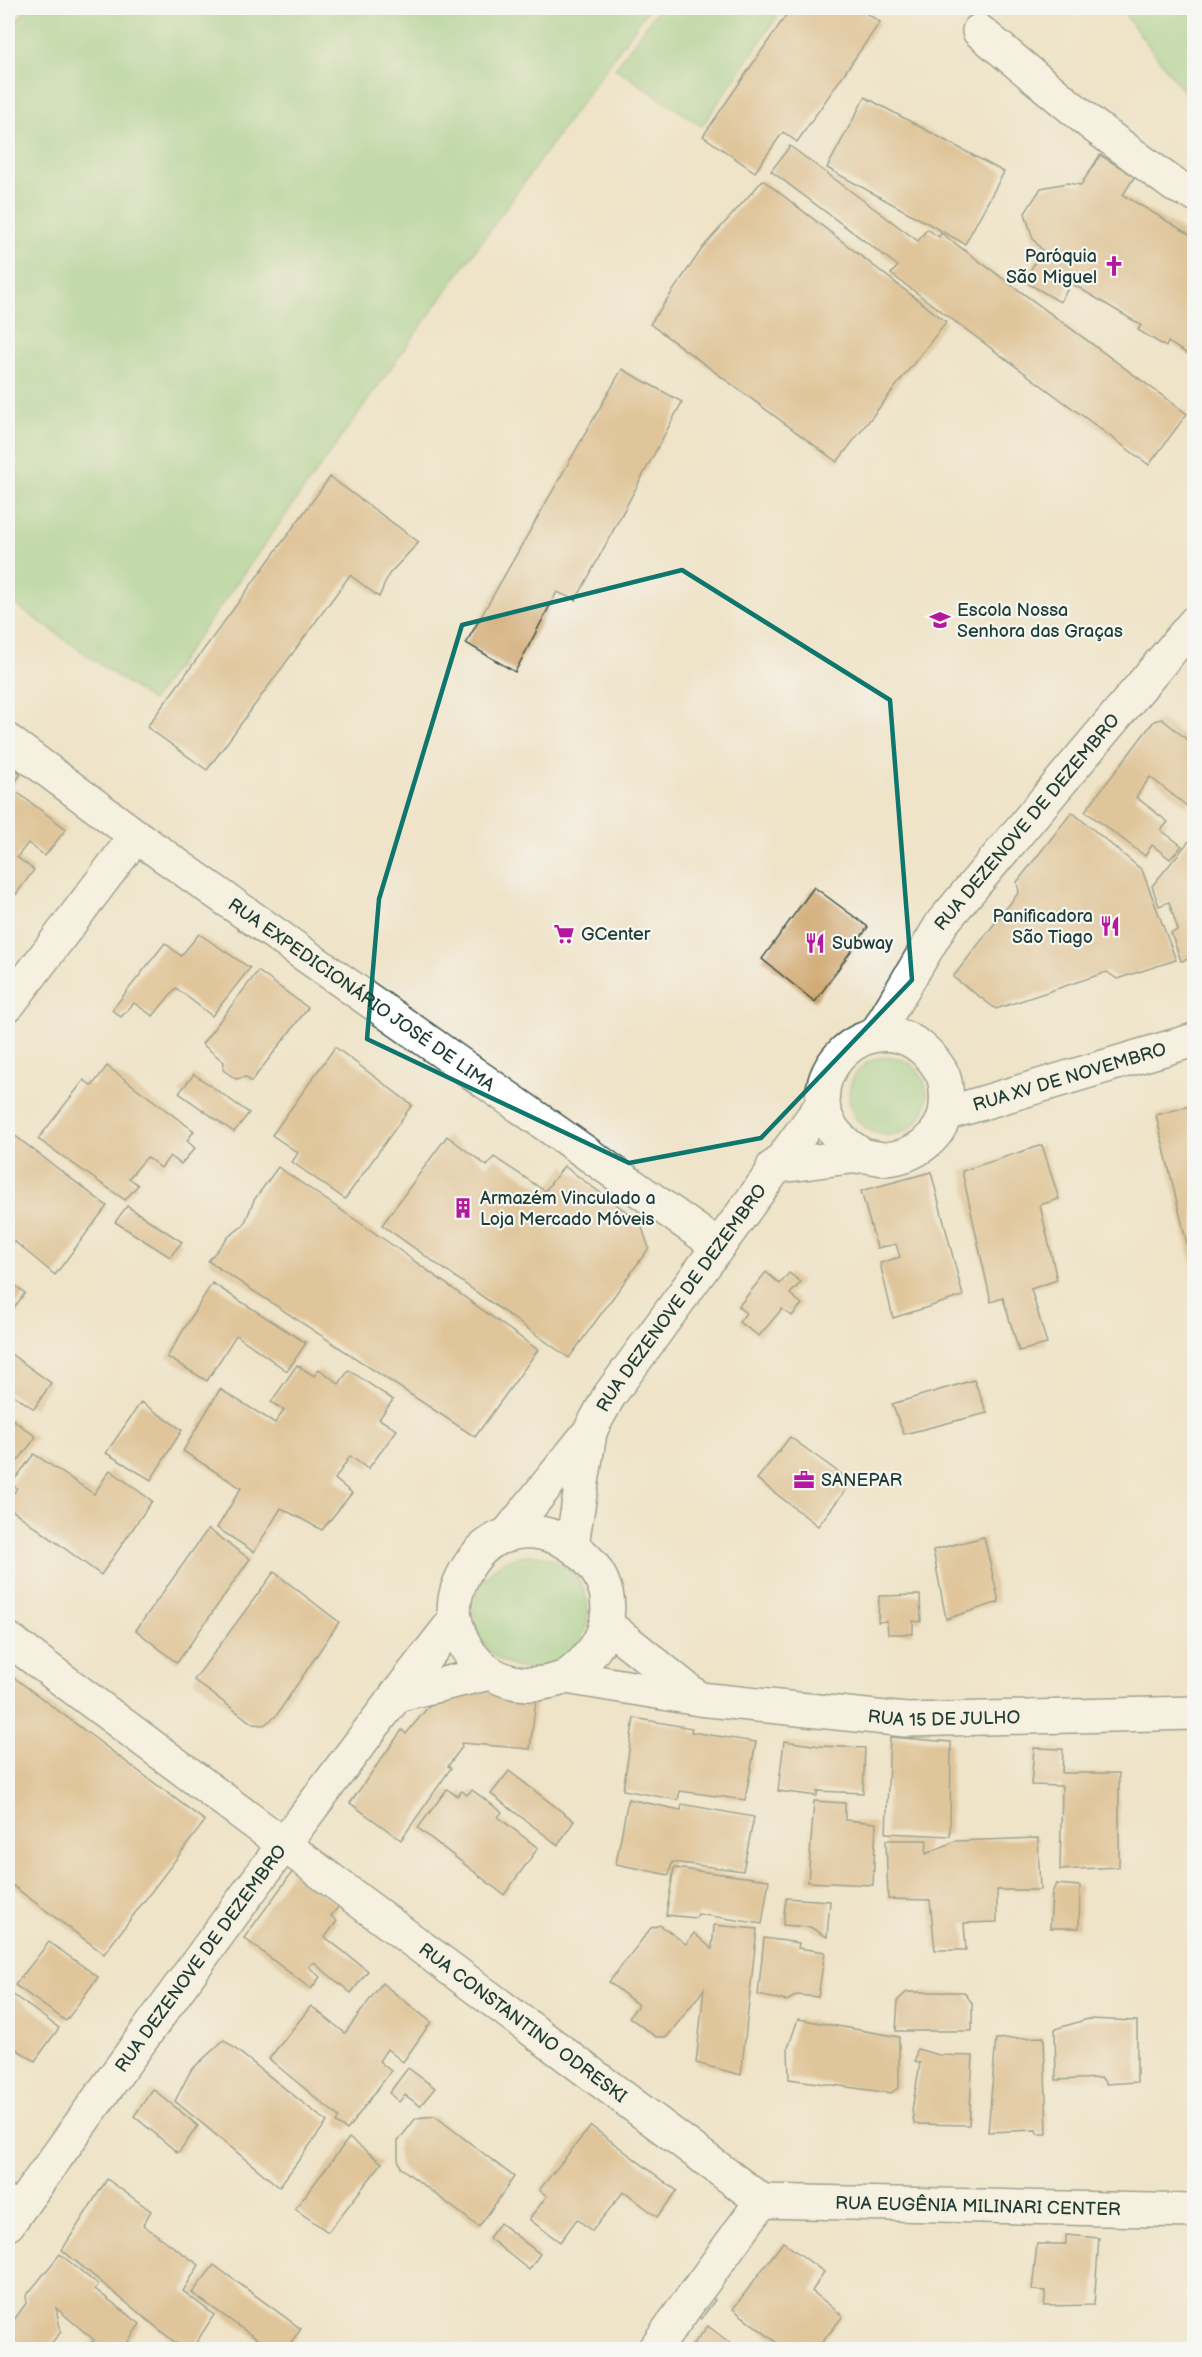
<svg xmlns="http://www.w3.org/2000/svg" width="1202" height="2357" font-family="'Balsamiq Sans',sans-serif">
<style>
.green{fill:#8dce86;stroke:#56865d;stroke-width:1.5}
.building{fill:#cea165}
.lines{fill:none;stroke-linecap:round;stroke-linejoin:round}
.minor-casing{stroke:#3e564a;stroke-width:36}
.major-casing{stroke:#3e564a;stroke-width:36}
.minor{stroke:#fff;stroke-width:33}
.major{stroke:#fff;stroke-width:33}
.marked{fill:none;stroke:#0f766e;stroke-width:4.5;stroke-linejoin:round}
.labels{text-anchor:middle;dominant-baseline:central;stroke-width:4.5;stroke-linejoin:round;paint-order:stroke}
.poi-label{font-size:18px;fill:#1f3d34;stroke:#f6f6f2;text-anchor:start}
.street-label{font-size:18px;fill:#1f3d34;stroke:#f6f6f2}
</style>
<rect width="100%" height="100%" fill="#f6f6f2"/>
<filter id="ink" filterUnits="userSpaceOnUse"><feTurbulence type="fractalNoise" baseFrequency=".0167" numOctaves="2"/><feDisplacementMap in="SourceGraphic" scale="12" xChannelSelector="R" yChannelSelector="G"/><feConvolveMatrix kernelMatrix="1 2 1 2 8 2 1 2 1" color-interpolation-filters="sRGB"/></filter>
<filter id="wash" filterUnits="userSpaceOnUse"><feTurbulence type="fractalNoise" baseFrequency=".008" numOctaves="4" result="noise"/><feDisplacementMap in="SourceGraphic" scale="24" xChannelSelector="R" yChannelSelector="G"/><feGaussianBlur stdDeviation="1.35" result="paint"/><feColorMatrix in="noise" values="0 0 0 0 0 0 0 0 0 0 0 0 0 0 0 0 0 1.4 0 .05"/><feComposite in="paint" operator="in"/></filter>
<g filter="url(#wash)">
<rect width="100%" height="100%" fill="#efe3c8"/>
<!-- green -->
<g class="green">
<polygon points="27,8 649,8 152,701 8,599 8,32"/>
<polygon points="659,8 783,8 702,126 615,68"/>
<polygon points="1120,8 1194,8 1194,105"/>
<circle cx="888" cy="1096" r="39"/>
<circle cx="531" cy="1612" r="57"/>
</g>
<g id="blocks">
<!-- building -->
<g class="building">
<polygon points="791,8 858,8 880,22 797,142 783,132 755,172 703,136"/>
<polygon points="865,97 1004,172 965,244 827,168"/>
<polygon points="790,146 918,241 927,229 939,237 941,233 1187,414 1149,465 891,274 898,266 771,171"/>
<polygon points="1100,155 1135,176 1123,195 1194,237 1194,358 1168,342 1166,347 1138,330 1141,325 1071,283 1060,302 1024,281 1042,250 1033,239 1025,213 1041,188 1067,183 1081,185"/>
<polygon points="763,180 946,322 837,462 650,324 704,246"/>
<polygon points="622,369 682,402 576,600 557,592 515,672 466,643"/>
<polygon points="330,477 419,542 389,574 379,597 350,575 207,770 147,727"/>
<polygon points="1162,719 1194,745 1194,796 1187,806 1150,777 1136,797 1168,822 1161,830 1182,846 1170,859 1152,845 1145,856 1085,811 1154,721"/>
<polygon points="8,763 21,774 8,792"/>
<polygon points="14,790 66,829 45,856 28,843 17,857 34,870 8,905 8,798"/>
<polygon points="1072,812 1142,870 1176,960 1117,979 1107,972 996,1009 953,977 1019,892 1017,882"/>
<polygon points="1194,839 1194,958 1181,961 1171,933 1178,930 1169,902 1159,906 1152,886 1189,841"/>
<polygon points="814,887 868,927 815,1002 762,959"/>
<polygon points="199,934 250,968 212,1016 176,988 153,1016 134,1003 121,1017 112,1010 165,943 181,956"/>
<polygon points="258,971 308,1008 251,1082 246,1077 236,1079 223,1070 224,1062 202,1044"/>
<polygon points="335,1047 412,1105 345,1199 292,1162 298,1153 272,1135"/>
<polygon points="107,1066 194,1131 187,1141 195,1148 181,1164 170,1156 161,1168 147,1157 129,1178 138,1185 125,1200 38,1139 84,1080 92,1086"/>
<polygon points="194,1074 249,1113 234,1132 179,1093"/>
<polygon points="1194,1105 1194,1273 1156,1115"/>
<polygon points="14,1135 107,1206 55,1275 14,1241 8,1249 8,1143"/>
<polygon points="447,1136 487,1166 494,1157 545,1191 564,1166 640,1222 649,1248 569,1358 382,1225"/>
<polygon points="1042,1145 1059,1199 1040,1205 1057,1280 1031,1289 1047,1344 1019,1351 1003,1298 991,1302 962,1171"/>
<polygon points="278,1167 388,1242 538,1350 475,1437 208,1261 228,1237 244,1225 254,1200"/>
<polygon points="931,1172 963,1296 893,1318 880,1263 900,1257 896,1244 877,1248 861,1191"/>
<polygon points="127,1206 182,1242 170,1257 115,1222"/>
<polygon points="766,1272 780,1284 789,1273 801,1282 790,1294 802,1304 792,1316 782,1309 759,1336 739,1322 746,1313 738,1307"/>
<polygon points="8,1280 25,1293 8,1316"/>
<polygon points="212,1283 306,1343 287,1371 236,1335 207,1381 167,1357"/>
<polygon points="8,1352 51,1383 34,1409 8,1391"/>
<polygon points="297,1365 314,1376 319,1369 339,1384 349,1370 393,1400 379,1419 397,1430 368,1469 350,1456 335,1479 352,1493 322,1530 281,1508 254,1552 217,1528 241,1488 183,1451 220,1389 275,1423 284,1410 271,1402"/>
<polygon points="974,1380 987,1413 904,1434 892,1404"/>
<polygon points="141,1402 182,1430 151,1480 106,1453"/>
<polygon points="8,1416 36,1437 8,1474"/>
<polygon points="790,1437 852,1482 818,1526 757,1479"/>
<polygon points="34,1454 94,1494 110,1470 152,1501 101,1575 8,1507 8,1502 17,1488 11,1484"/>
<polygon points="208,1529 250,1559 177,1663 136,1630"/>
<polygon points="984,1537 999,1602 946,1619 933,1550"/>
<polygon points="274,1572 339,1622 276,1716 264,1725 253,1724 194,1680"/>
<polygon points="920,1595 921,1622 913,1621 913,1634 888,1634 887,1621 878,1622 879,1596"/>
<polygon points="8,1673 205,1821 104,1954 8,1882"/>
<polygon points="457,1685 536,1700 530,1749 461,1743 462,1747 448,1766 451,1768 401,1840 350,1803 402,1730 406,1734 443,1689"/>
<polygon points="634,1718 692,1728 691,1732 756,1742 745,1800 680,1791 678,1800 623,1790"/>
<polygon points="890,1737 951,1742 950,1836 886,1833"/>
<polygon points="784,1741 820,1746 865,1748 863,1793 817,1791 817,1796 778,1791"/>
<polygon points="1034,1748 1063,1749 1062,1773 1119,1773 1119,1867 1060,1870 1062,1786 1031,1785"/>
<polygon points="509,1771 574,1821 558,1845 491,1794"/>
<polygon points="447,1789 457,1796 462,1791 467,1795 472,1790 502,1812 498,1817 538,1848 504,1895 418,1828"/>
<polygon points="628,1799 681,1810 682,1804 754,1817 743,1871 672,1862 669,1875 616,1864"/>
<polygon points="814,1801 845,1803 845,1820 876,1823 873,1885 808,1882"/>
<polygon points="1038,1838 1040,1890 997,1890 997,1922 964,1923 966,1950 935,1950 930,1900 888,1899 886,1840 927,1840 926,1854 955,1841"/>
<polygon points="674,1868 769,1880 762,1924 698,1914 696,1918 666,1915"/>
<polygon points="293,1871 339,1906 331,1916 337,1921 325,1937 368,1971 351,1993 313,1962 309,1967 320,1977 311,1989 244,1938"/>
<polygon points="1056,1884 1080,1886 1079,1928 1050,1928 1052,1893"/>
<polygon points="786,1898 830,1901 827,1937 810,1927 783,1925"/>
<polygon points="660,1925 686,1944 694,1933 712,1949 714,1925 757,1929 741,2075 696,2063 704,1989 667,2037 656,2037 629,2017 638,2005 609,1982 651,1928"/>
<polygon points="764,1938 799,1943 798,1948 825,1952 818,1997 797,1995 787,2001 758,1995"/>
<polygon points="49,1942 98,1977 66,2021 15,1985"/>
<polygon points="382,1983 431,2022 403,2062 387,2049 379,2061 391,2071 347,2130 336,2123 339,2117 269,2059 311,2006 345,2033"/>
<polygon points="8,1991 59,2028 35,2061 8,2044"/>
<polygon points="907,1992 964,1992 972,2003 972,2031 896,2031 898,2000"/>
<polygon points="798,2019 899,2037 899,2087 891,2093 789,2079 788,2048"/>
<polygon points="1088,2019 1137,2021 1137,2082 1106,2084 1102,2078 1056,2080 1055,2029"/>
<polygon points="1044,2037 1047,2134 1037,2134 1036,2130 988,2132 996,2039"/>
<polygon points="224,2040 327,2122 279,2187 175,2101 191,2070"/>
<polygon points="917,2049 939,2055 973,2056 969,2125 914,2124 912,2110 920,2063 915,2061"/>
<polygon points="408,2068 435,2088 420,2106 405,2095 399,2102 389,2093"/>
<polygon points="153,2089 198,2126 178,2153 134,2116"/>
<polygon points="435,2116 514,2177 479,2227 401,2168 398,2159 398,2141 416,2118"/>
<polygon points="591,2126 677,2191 657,2217 624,2191 592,2231 577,2219 560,2242 529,2219 547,2196 539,2190"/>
<polygon points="349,2138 382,2163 328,2232 295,2209"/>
<polygon points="107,2179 151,2211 143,2225 199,2265 183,2291 214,2315 192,2349 183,2349 62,2250"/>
<polygon points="500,2223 540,2254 529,2270 489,2238"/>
<polygon points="1066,2235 1099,2238 1094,2305 1044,2306 1046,2291 1032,2290 1037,2244 1066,2244"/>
<polygon points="783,2242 824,2272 812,2291 843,2316 817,2349 785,2349 733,2309"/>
<polygon points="60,2254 98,2285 95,2289 140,2324 123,2349 92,2349 88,2347 94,2340 56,2308 61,2332 46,2349 8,2349 8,2328 27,2302 26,2296"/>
<polygon points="214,2265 301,2329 286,2349 271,2349 192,2293"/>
<polygon points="706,2291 715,2300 701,2319 692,2311"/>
<polygon points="708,2326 738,2349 689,2349"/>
</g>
</g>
</g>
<g filter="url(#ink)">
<use href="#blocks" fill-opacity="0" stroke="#3e564a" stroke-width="1.5"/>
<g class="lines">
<!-- minor casing -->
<g class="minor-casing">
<g id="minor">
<polyline points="979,31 1094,126 1174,185 1194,194"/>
<path id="s1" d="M8,741l128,95 581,409"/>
<polyline points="8,1005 136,836"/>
<path id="s2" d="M876,1034l66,-111 252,-300"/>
<path id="s3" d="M945,1114l249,-74"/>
<path d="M773,1167c29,-4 57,-8 86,-11 9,-1 18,3 27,3 28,-2 57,-22 60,-52 1,-14 1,-28 -7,-39 -60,-93 -179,31 -76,87"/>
<path id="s4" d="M506,1536l84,-105 19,-35 214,-293"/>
<polyline points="572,1544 590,1433"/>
<path id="s5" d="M8,1639l754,562"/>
<path id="s6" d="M762,2201l432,10"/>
<polyline points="654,2350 762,2201"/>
</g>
</g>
<!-- major casing -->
<g class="major-casing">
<g id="major">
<polyline points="606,1624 698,1698"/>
<path id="s7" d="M566,1677c116,-85 -40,-206 -98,-110 -10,16 -17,36 -12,56 15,54 61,72 110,54l133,22 207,21 288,-7"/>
<polyline points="396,1695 490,1673"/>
<path id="s8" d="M8,2224c147,-203 292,-407 447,-604"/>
</g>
</g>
<!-- minor -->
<use href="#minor" class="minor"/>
<!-- major -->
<use href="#major" class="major"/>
</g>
</g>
<!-- marked area -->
<path d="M0 0H1202V2357H0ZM682,570l208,130 22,280 -151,158 -132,25 -262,-124 12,-140 83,-274z" fill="#efe3c8" fill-opacity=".55" fill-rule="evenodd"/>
<path class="marked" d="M682,570l208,130 22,280 -151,158 -132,25 -262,-124 12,-140 83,-274z"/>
<!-- icons -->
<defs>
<g id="church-bare" transform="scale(1.62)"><path d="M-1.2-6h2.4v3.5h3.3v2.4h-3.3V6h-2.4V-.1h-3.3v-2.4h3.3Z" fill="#b5179e" stroke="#f6f6f2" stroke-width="2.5" paint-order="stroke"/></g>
<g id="school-bare" transform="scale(1.62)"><path d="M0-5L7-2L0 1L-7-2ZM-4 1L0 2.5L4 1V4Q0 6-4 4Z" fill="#b5179e" stroke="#f6f6f2" stroke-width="2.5" paint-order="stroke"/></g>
<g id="restaurant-bare" transform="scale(1.62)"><path d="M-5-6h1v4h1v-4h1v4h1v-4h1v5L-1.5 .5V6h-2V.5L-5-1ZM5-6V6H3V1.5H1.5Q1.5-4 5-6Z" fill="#b5179e" stroke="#f6f6f2" stroke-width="2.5" paint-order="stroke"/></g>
<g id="supermarket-bare" transform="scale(1.62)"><path d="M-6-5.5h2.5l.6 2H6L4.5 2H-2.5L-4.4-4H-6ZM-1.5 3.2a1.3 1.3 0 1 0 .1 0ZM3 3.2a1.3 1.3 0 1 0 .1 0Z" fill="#b5179e" stroke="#f6f6f2" stroke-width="2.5" paint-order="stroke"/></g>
<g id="building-bare" transform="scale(1.62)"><path d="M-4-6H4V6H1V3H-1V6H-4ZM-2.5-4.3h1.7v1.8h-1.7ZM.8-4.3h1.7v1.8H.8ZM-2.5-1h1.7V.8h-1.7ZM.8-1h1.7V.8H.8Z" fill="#b5179e" stroke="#f6f6f2" stroke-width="2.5" paint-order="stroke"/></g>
<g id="office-bare" transform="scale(1.62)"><path d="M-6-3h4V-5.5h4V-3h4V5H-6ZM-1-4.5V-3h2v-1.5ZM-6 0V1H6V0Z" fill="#b5179e" stroke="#f6f6f2" stroke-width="2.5" paint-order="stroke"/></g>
</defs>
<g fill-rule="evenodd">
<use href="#church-bare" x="1114" y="266"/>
<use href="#school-bare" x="940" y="620"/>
<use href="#restaurant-bare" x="1110" y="926"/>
<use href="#supermarket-bare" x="564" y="934"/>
<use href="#restaurant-bare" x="815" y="943"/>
<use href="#building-bare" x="463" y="1208"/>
<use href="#office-bare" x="804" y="1480"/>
</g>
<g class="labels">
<!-- poi labels -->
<g class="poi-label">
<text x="1097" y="256" text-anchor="end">Paróquia<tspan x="1097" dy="21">São Miguel</tspan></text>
<text x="957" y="610">Escola Nossa<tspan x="957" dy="21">Senhora das Graças</tspan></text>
<text x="1093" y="916" text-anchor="end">Panificadora<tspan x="1093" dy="21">São Tiago</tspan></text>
<text x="581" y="934">GCenter</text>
<text x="832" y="943">Subway</text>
<text x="480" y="1198">Armazém Vinculado a<tspan x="480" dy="21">Loja Mercado Móveis</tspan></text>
<text x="821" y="1480">SANEPAR</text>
</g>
<!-- street labels -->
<g class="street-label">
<text stroke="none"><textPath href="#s2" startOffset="261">RUA DEZENOVE DE DEZEMBRO</textPath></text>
<text stroke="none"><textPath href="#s1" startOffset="435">RUA EXPEDICIONÁRIO JOSÉ DE LIMA</textPath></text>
<text stroke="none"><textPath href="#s3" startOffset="130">RUA XV DE NOVEMBRO</textPath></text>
<text stroke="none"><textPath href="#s4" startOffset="296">RUA DEZENOVE DE DEZEMBRO</textPath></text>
<text stroke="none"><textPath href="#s7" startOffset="858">RUA 15 DE JULHO</textPath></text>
<text stroke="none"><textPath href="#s8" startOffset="328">RUA DEZENOVE DE DEZEMBRO</textPath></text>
<text stroke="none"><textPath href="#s5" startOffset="642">RUA CONSTANTINO ODRESKI</textPath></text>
<text stroke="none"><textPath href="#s6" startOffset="216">RUA EUGÊNIA MILINARI CENTER</textPath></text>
</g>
</g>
<!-- margin -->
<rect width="1202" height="2357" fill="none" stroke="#f6f6f2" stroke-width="30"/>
</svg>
